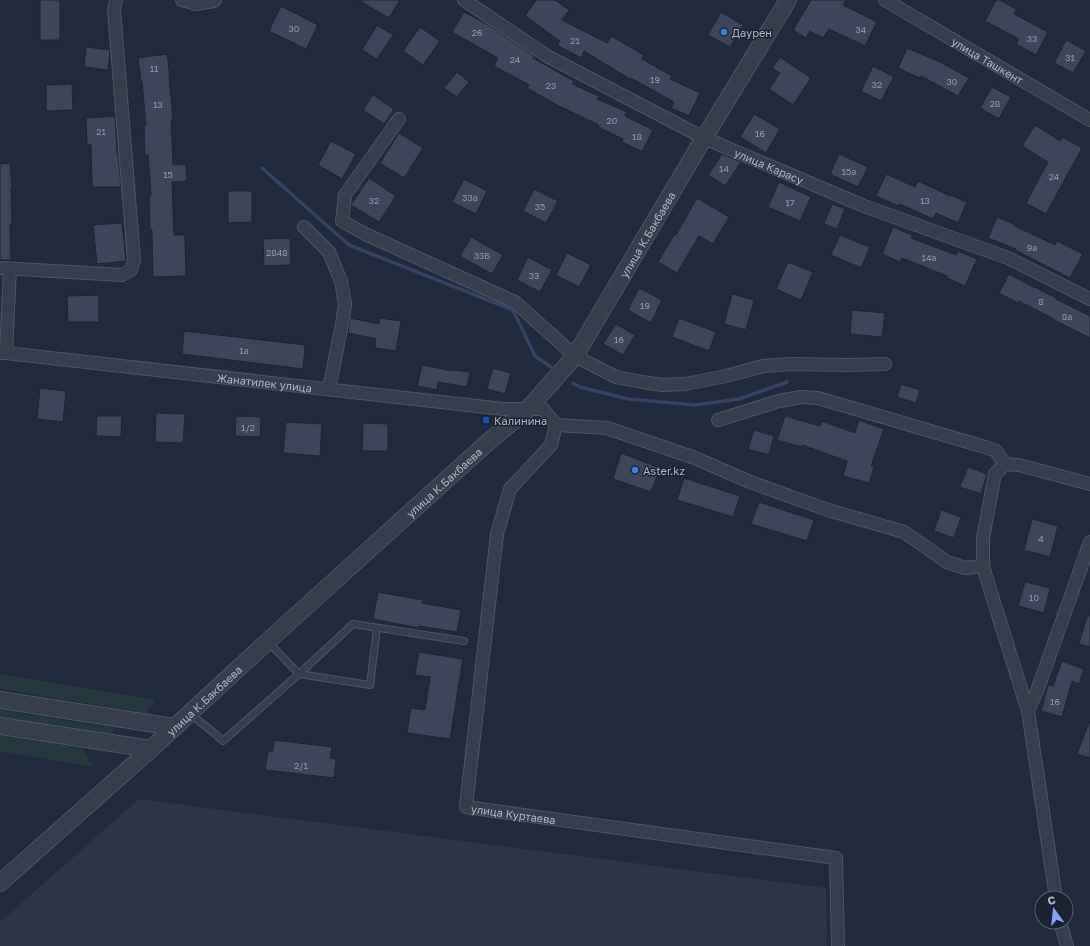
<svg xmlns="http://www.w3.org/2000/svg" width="1090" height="946" font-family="'Golos Text',sans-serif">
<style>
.airport{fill:#2d3547}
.green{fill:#24383e}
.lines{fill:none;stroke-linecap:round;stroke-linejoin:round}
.stream{stroke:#354365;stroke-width:3.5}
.building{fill:#3c455a;stroke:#1d2433}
.service-casing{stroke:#4e5564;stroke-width:8}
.minor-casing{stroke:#4e5564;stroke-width:14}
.tertiary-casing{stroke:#4e5564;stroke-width:18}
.service{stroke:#363d4d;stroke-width:6}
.minor{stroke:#363d4d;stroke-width:12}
.tertiary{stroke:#363d4d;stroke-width:16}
.shop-dot{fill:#3f7fe0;stroke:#1b2231;stroke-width:1.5}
.transit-dot{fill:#1a4fb4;stroke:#1b2231;stroke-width:1.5}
.labels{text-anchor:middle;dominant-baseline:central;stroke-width:3;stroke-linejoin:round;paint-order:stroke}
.number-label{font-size:9px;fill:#949bac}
.poi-label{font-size:11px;fill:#b1b8c8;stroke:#1b2231;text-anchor:start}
.street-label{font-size:11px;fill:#b1b8c8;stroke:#1b2231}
</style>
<rect width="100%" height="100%" fill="#222a3d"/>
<!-- airport -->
<polygon class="airport" points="139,799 826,888 827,946 0,946 0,922"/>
<!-- green -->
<g class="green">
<polygon points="0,674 156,700 145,713 0,689"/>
<polygon points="0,710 115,728 111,736 0,719"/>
<polygon points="0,735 83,748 93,767 0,751"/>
</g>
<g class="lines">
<!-- stream -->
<g class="stream">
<polyline points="262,168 349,245 513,310 535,356 551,367"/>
<polyline points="573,383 580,387 628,399 695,405 739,399 787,382"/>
</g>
</g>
<!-- building -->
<g class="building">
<rect x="40" y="0" width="20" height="40"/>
<polygon points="358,0 400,0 389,18"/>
<polygon points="536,0 555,0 569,10 562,20 607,43 611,36 644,55 642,59 672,76 670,79 700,93 689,116 671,108 674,102 631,78 630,79 584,51 581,58 557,45 560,41 525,16"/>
<polygon points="811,0 846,0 843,5 877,22 865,46 829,29 823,38 810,31 806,38 793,30"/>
<polygon points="996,0 1000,0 1016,9 1014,14 1048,32 1036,55 1016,44 1019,39 985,21"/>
<polygon points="281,6 318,25 306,49 269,31"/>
<polygon points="464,12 488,25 534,56 533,58 574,81 572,84 599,96 597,99 627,112 625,116 653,130 642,152 622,142 623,139 598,127 599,125 559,106 527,88 529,85 494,66 498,58 452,32"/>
<polygon points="721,12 743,25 730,47 708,35"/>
<polygon points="377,25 393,35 377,59 362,50"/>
<polygon points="420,27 440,41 423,65 403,51"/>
<polygon points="1066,40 1086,51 1073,73 1054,63"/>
<polygon points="86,47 110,50 108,70 84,67"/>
<polygon points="907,48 938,61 969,78 958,96 921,76 920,78 898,68"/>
<polygon points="167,54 170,77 169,77 173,120 171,120 173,165 186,164 187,181 172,182 174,235 185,235 186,276 153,277 152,230 150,230 149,195 151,195 148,155 145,155 144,126 146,126 142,81 141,81 138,58"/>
<polygon points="780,57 811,78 793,105 769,89 780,73 772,68"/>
<polygon points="873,66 894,77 881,101 861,91"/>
<polygon points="457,72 469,82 457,97 444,88"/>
<polygon points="72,84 73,110 46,111 46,85"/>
<polygon points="992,87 1011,97 999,119 980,108"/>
<polygon points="373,95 394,109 384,124 363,110"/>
<polygon points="754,114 780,129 766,153 740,137"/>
<polygon points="115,116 117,153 118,153 121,187 92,187 91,145 87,145 86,118"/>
<polygon points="1035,125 1060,141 1062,137 1082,148 1046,214 1026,203 1048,162 1022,146"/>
<polygon points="399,133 423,148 404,178 380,163"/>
<polygon points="331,141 356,154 342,179 318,165"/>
<polygon points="722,154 741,162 725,186 708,175"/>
<polygon points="839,154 868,167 858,187 830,174"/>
<polygon points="10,163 12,188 11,188 12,225 10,225 11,260 0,260 0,164"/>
<polygon points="886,174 915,187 918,181 950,196 950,195 967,202 958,223 936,213 933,219 900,204 899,206 876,196"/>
<polygon points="369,178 396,196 379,222 351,205"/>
<polygon points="464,179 487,191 476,214 452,202"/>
<polygon points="779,182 811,197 800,221 768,207"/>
<polygon points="534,189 558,201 546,223 523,211"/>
<polygon points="228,191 252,191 252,222 228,223"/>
<polygon points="697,198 729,217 713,244 699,236 677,273 658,262 674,235 676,235"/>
<polygon points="832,204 845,209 837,229 824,224"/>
<polygon points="997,217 1013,224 1013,225 1055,245 1057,241 1083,254 1070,278 1015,250 1016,249 988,238"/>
<polygon points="122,223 126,261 97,264 93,225"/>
<polygon points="893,227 912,235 911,238 956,255 958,251 977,259 965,286 947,278 947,276 902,258 900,262 882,254"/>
<polygon points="840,235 870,247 861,268 831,255"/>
<polygon points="471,237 503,255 492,274 460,256"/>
<polygon points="290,238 291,265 264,266 263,239"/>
<polygon points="567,253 591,265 579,287 556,275"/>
<polygon points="528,257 552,270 540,292 517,280"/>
<polygon points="788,262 813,272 801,300 776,289"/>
<polygon points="1009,274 1035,288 1035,287 1056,298 1056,299 1090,316 1090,338 1054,320 1054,319 1019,301 1018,303 999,293"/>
<polygon points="639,288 662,300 651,323 628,310"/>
<polygon points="732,294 754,300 746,330 724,324"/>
<polygon points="99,295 99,322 68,322 67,296"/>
<polygon points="852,310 885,313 882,337 850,334"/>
<polygon points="350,318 379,324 380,318 401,321 396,351 375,348 376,339 348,333"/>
<polygon points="679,318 716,332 709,351 672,337"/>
<polygon points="616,324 635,335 623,355 603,344"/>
<polygon points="184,331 305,345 303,369 182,354"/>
<polygon points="422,365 453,371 453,370 470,372 467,387 438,382 437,390 417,386"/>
<polygon points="493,368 511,373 505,394 487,389"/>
<polygon points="901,384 920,390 916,403 897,397"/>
<polygon points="40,388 66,391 63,422 37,419"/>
<polygon points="156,413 185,414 183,443 155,442"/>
<polygon points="97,416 122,416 121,437 96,436"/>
<polygon points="236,416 261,417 260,437 235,436"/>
<polygon points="785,416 820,426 822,421 855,433 859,420 884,429 871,466 874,467 869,483 843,476 847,461 802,445 802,447 777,440"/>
<polygon points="286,422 322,424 320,456 283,453"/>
<polygon points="363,423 388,424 388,451 362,451"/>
<polygon points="754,430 774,436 769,455 748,449"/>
<polygon points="621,453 660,468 651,492 613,479"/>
<polygon points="968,467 987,474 981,494 960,487"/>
<polygon points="684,478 740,496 733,517 677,500"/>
<polygon points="759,502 814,520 807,541 751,524"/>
<polygon points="941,510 961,517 954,538 934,531"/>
<polygon points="1032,519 1058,526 1050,557 1024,550"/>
<polygon points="1025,582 1050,588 1044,613 1018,606"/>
<polygon points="378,592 423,600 422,603 461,610 457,632 418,626 418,628 373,619"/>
<polygon points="1087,616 1090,616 1090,647 1079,644"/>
<polygon points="419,652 463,659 450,739 407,733 411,708 425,710 430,677 415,675"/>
<polygon points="1062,661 1084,669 1079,684 1072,681 1062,717 1041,711 1048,685 1053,686"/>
<polygon points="1089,722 1090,722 1090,758 1077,754"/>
<polygon points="274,740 332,747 330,758 336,759 334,778 265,770 268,751 273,751"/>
</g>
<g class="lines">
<!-- service casing -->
<g class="service-casing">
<g id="service">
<polyline points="377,628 370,685 299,674 353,624 464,641"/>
<polyline points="190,714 213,732 223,741 299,674 268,642"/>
</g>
</g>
<!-- minor casing -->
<g class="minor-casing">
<g id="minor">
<polyline points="182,0 196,4 214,1 215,0"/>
<path id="s1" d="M464,0l83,56 157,82 160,68 144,52 82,41"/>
<path id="s2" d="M885,0l205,120"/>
<polyline points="399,119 345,195 342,221 365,234 515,302 575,356 616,377 642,382 663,385 685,384 726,376 763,366 792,364 848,365 885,364"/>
<polyline points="304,227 329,252 341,281 345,304 342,324 329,389"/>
<polyline points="0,268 122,275 131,270 134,260 114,10 116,0"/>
<path id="s3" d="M0,353h6l497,56h40l13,16 -5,20 -41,44 -13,45 -31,273 370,51 2,88"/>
<polyline points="6,353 10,269"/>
<polyline points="718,420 779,401 801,397 818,398 985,447 996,451 1005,464"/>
<polyline points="556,425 607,428 695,458 750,482 828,510 904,532 947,562 965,568 983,566"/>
<polyline points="1028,711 1037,691 1090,542"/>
<polyline points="1056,898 1028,711 993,599 983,566 983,538 995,474 1005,464 1019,465 1090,484"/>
<polyline points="1060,922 1067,946"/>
</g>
</g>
<!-- tertiary casing -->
<g class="tertiary-casing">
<g id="tertiary">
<polyline points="0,700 174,727"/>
<polyline points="0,726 151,749"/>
<path id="s4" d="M0,883l151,-134 117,-108 219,-198 41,-34 47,-53 129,-218 84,-138"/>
</g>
</g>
<!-- service -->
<use href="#service" class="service"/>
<!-- minor -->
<use href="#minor" class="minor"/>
<!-- tertiary -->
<use href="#tertiary" class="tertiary"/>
</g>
<!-- markers -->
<g class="shop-dot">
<circle cx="724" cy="32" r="4"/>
<circle cx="635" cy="470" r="4"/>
</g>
<rect class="transit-dot" x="482" y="416" width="8" height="8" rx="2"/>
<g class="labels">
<!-- number labels -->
<g class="number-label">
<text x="294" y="28">30</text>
<text x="861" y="29">34</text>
<text x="477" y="32">26</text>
<text x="1032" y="38">33</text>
<text x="575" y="40">21</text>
<text x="1070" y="57">31</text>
<text x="515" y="59">24</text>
<text x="154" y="68">11</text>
<text x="655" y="79">19</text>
<text x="952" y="81">30</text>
<text x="877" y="84">32</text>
<text x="551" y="85">23</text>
<text x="995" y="103">28</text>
<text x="158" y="104">13</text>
<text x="612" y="120">20</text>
<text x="101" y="131">21</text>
<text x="760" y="133">16</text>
<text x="637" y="136">18</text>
<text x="724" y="168">14</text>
<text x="849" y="171">15а</text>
<text x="168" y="174">15</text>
<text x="1054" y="176">24</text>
<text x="470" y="197">33а</text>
<text x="374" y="200">32</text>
<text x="925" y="200">13</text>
<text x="790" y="202">17</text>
<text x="540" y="206">35</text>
<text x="1032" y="247">9а</text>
<text x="277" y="252">2848</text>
<text x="482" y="255">33Б</text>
<text x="929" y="257">14а</text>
<text x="534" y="275">33</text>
<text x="1041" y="301">8</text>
<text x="645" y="305">19</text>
<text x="1067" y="316">8а</text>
<text x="619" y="339">16</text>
<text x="244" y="350">1а</text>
<text x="248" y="427">1/2</text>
<text x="1041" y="538">4</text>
<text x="1034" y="597">10</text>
<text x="1055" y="701">16</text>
<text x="301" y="765">2/1</text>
</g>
<!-- poi labels -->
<g class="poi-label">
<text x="732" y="32">Даурен</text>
<text x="494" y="420">Калинина</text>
<text x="643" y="470">Aster.kz</text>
</g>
<!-- street labels -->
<g class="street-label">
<text stroke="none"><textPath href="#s2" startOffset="119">улица Ташкент</textPath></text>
<text stroke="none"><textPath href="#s1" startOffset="348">улица Карасу</textPath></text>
<text stroke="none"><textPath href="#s4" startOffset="922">улица К.Бакбаева</textPath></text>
<text stroke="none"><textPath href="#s3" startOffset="266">Жанатилек улица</textPath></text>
<text stroke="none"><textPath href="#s4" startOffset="598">улица К.Бакбаева</textPath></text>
<text stroke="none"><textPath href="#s4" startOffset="274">улица К.Бакбаева</textPath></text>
<text stroke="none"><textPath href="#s3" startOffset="1017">улица Куртаева</textPath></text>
</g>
</g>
<!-- north arrow -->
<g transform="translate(1054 910) rotate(345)"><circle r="19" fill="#1b2231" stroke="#575e6d"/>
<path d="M0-3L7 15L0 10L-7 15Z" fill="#83a5fb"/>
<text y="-6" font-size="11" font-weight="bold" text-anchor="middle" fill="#b1b8c8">С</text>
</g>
</svg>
